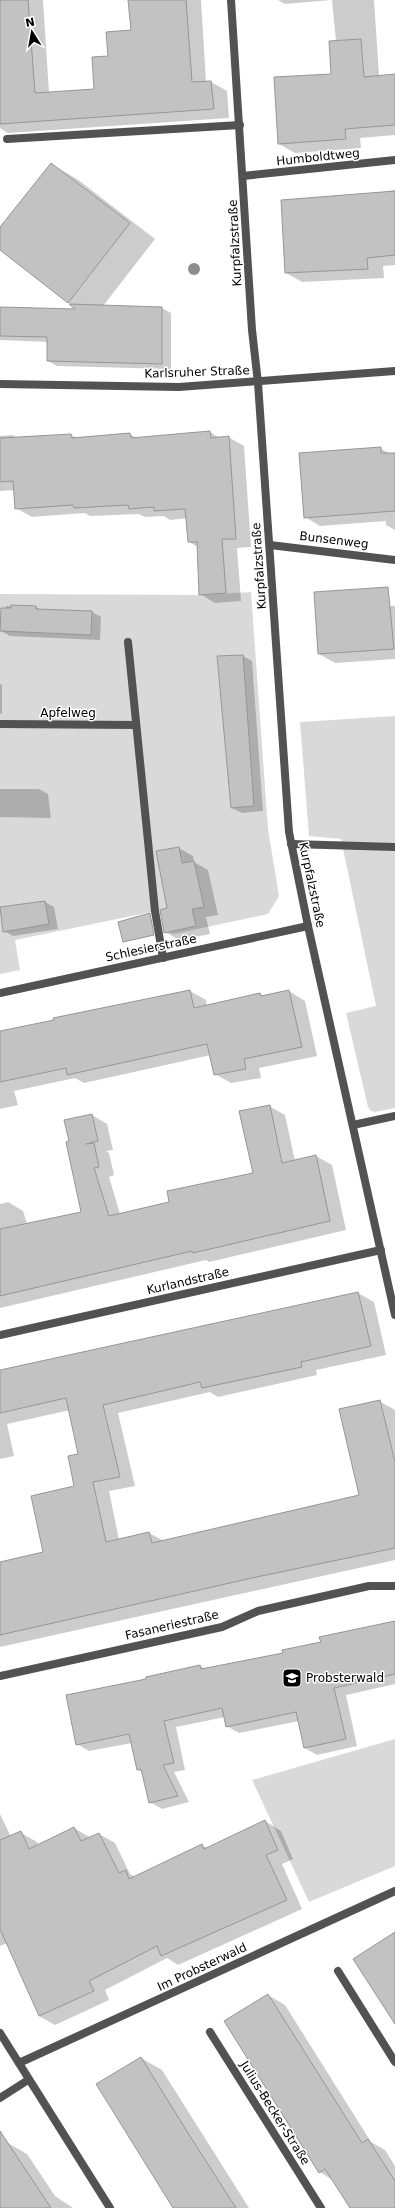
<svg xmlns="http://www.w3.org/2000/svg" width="395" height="2208" font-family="'DejaVu Sans',sans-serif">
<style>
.green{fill:#d9d9d9}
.shadow{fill:#0003}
.building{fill:#c2c2c2;stroke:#969696}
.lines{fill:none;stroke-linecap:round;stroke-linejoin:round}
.lane{stroke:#525252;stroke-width:8}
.street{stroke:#525252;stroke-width:8}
.tree{fill:#8d8d8d}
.labels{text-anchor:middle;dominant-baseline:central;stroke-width:3;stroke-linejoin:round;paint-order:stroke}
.street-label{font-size:12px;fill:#000;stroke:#fff}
.poi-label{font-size:12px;fill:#000;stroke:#fff;text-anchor:start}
</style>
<rect width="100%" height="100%" fill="#fff"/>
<!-- green -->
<g class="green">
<polygon points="251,592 268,829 279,896 268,914 174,934 166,932 161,910 15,940 20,970 0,974 0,594 199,595"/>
<polygon points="395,716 395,1108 375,1112 371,1111 368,1107 346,1013 376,1006 341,839 309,836 300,722"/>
<polygon points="395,1739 395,1866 309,1902 252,1780"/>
</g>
<!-- shadow -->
<g class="shadow">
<polygon points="0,0 43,0 49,93 95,90 109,56 132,30 129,0 201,0 206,82 211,82 227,91 229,118 8,133 0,128"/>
<polygon points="278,0 374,0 379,76 395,75 395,135 360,138 361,148 295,153 279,144 332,75 336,41 332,0 285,4"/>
<polygon points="51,164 77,179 155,239 103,306 162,308 171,313 171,369 57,366 48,361 48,342 0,340 0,309 78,310 0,249 0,229"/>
<polygon points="395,190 395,265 383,266 384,278 302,282 286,273 375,193"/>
<polygon points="210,432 220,438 228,437 244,446 251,547 237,548 241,601 215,603 200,594 198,547 189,542 187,518 170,520 164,516 145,517 139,514 90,516 85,513 32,517 16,508 15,490 0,491 0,436 12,435 18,438 71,435 78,439 130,434 138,439"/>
<polygon points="380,448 390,454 395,454 395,530 386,525 386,521 320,526 305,517"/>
<polygon points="6,606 36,607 41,610 92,612 101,617 100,640 10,636 1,631"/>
<polygon points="387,606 395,606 395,659 335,663 319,654"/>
<polygon points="243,656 252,661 263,811 242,813 232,808"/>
<polygon points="0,684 2,685 2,714 0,713"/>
<polygon points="0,789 39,789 48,794 51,818 0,817"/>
<polygon points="179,848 193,856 194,862 208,870 218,915 206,917 210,934 179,940 165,932"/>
<polygon points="45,902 54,907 58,929 13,936 4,931 0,908"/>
<polygon points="190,991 206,1000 207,1006 260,994 265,996 289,991 305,1001 317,1056 259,1068 261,1078 231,1083 215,1074 211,1055 84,1083 75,1078 14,1091 18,1105 0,1109 0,1033"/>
<polygon points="269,1106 285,1115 295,1161 316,1156 332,1165 346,1230 209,1262 206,1260 0,1308 0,1204 8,1202 23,1211 27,1224 82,1212 71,1141 92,1115 107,1124 113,1150 106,1151 109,1153 114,1175 109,1177 120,1214 170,1203 254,1173"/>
<polygon points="358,1293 374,1302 386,1355 316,1370 317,1375 218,1397 210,1392 118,1413 135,1486 109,1491 119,1540 149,1533 164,1541 360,1495 379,1401 395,1410 395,1560 0,1647 0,1578 44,1553 75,1487 80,1455 70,1410 7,1424 14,1456 0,1459 0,1371"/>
<polygon points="395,1622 395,1684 346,1695 357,1746 317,1755 305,1748 299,1721 239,1733 227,1726 225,1717 176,1727 185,1770 174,1772 189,1802 162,1809 150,1802 142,1772 138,1770 132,1743 89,1751 77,1744 148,1680 200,1666 205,1669 284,1654"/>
<polygon points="0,1814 11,1837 21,1833 37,1842 38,1846 74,1828 91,1838 99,1834 115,1843 130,1874 135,1877 202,1845 208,1849 265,1821 281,1831 293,1859 282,1864 302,1909 178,1965 167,1958 105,1990 109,2000 55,2025 39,2016 7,1943 0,1946"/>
<polygon points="268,1995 285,2005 371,2142 385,2150 395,2166 395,2208 351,2208 334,2181 320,2172"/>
<polygon points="141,2058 162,2070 249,2208 175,2208"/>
<polygon points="6,2142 27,2154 55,2196 73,2208 0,2208 0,2146"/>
</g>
<!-- building -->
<g class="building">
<polygon points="0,0 28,0 35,93 94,89 92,57 108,56 106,32 131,30 128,0 186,0 192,82 211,81 214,109 0,124"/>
<polygon points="361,39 364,77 395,74 395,125 345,129 346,139 278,144 274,77 331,74 329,41"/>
<polygon points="51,163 130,223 68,303 0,250 0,227"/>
<polygon points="395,191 395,255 367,258 368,269 285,273 281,200"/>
<polygon points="69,304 162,307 162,364 47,361 47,337 0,336 0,307 75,309"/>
<polygon points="210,431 211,438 229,436 236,539 222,539 226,593 199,595 197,542 188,542 185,509 154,511 154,507 129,509 128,505 74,508 73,505 15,509 13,481 0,482 0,438 71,434 72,438 130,433 131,438"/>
<polygon points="381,447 381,453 395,453 395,511 304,518 299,453"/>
<polygon points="388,587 394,649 318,654 314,592"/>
<polygon points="11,605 36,606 36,609 92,611 91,635 0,631 1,608 11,608"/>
<polygon points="243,655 254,806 231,808 217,656"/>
<polygon points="179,847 182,863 194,861 204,907 192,909 196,926 164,933 160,910 167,908 156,851"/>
<polygon points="45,901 49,924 3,932 0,907"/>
<polygon points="150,913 154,935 123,942 118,922"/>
<polygon points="190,990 194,1008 260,993 261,996 289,990 302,1047 244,1059 246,1069 214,1075 207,1044 67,1075 66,1068 0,1082 0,1031 54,1020 53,1018"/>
<polygon points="270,1105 282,1163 316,1155 330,1221 193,1253 192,1251 0,1296 0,1229 81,1212 66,1142 69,1141 64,1120 92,1114 98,1141 86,1144 94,1143 99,1167 94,1168 109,1216 169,1202 167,1191 253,1173 239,1111"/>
<polygon points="358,1292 371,1346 301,1362 302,1367 202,1388 200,1382 103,1405 120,1477 93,1482 106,1542 149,1532 152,1543 359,1495 339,1409 380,1400 395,1462 395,1548 252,1578 0,1635 0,1562 43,1552 31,1496 74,1486 68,1456 78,1454 66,1398 0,1413 0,1370"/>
<polygon points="395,1621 395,1674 334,1688 346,1739 304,1748 296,1712 226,1727 222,1708 164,1721 174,1763 163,1765 178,1796 149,1803 141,1769 137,1770 129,1734 76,1745 66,1695 146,1679 146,1677 200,1665 201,1669 283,1653 282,1650 321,1642 319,1637"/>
<polygon points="265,1820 278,1850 266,1855 287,1900 161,1956 157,1946 89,1981 94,1991 39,2016 0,1929 0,1840 21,1831 29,1849 74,1827 81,1841 99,1833 119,1873 126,1870 129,1879 202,1844 204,1849"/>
<polygon points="395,1932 395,2024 353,1959"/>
<polygon points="268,1994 362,2143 368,2139 395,2181 395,2208 350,2208 325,2169 319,2173 224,2021"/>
<polygon points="141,2057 188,2133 236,2208 173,2208 96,2084"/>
<polygon points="0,2131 51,2208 0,2208"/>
</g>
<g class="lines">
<!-- lane -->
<g class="lane">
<polyline points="7,139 240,125"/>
<polyline points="128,642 155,911 163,958"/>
<polyline points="0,724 136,725"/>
<polyline points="291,844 395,847"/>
<polyline points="353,1125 395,1116"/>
<polyline points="338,1971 395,2062"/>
<polyline points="210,2032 321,2208"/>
</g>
<!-- street -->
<g class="street">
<polyline points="231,0 252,330 258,383 289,832 308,926 395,1315"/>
<polyline points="243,176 395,160"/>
<polyline points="0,384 179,387 395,371"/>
<polyline points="270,545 395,560"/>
<polyline points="0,993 308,926"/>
<polyline points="0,1335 381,1250"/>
<polyline points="0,1676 222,1627 258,1611 369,1586 395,1586"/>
<polyline points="0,2033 110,2208"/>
<polyline points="19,2063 395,1891"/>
<polyline points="0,2098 28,2080"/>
</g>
</g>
<!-- trees -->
<circle class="tree" cx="194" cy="269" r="6"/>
<!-- icons -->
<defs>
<g id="school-square" transform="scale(1)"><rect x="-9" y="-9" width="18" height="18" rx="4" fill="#000" stroke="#fff"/><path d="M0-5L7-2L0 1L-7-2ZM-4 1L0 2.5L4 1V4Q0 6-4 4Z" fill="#fff"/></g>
</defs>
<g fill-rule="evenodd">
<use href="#school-square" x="292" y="1678"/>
</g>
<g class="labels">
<!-- street labels -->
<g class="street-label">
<text transform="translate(318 157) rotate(-6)">Humboldtweg</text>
<text transform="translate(235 243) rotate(-93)">Kurpfalzstraße</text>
<text transform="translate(197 372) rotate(-2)">Karlsruher Straße</text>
<text transform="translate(334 540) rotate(7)">Bunsenweg</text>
<text transform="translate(259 566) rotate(-94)">Kurpfalzstraße</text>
<text x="68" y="713">Apfelweg</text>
<text transform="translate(312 885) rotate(78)">Kurpfalzstraße</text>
<text transform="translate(151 948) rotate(-12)">Schlesierstraße</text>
<text transform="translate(188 1281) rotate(-13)">Kurlandstraße</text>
<text transform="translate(172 1625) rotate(-13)">Fasaneriestraße</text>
<text transform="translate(202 1967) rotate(-25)">Im Probsterwald</text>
<text transform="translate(275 2113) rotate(58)">Julius-Becker-Straße</text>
</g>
<!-- poi labels -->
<g class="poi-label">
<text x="306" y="1678">Probsterwald</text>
</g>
</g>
<!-- north arrow -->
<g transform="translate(32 32) rotate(349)" stroke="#ffffff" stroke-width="3" paint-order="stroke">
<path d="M0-3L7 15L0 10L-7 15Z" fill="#000000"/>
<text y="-6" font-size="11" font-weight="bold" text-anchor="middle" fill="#000000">N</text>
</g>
</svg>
